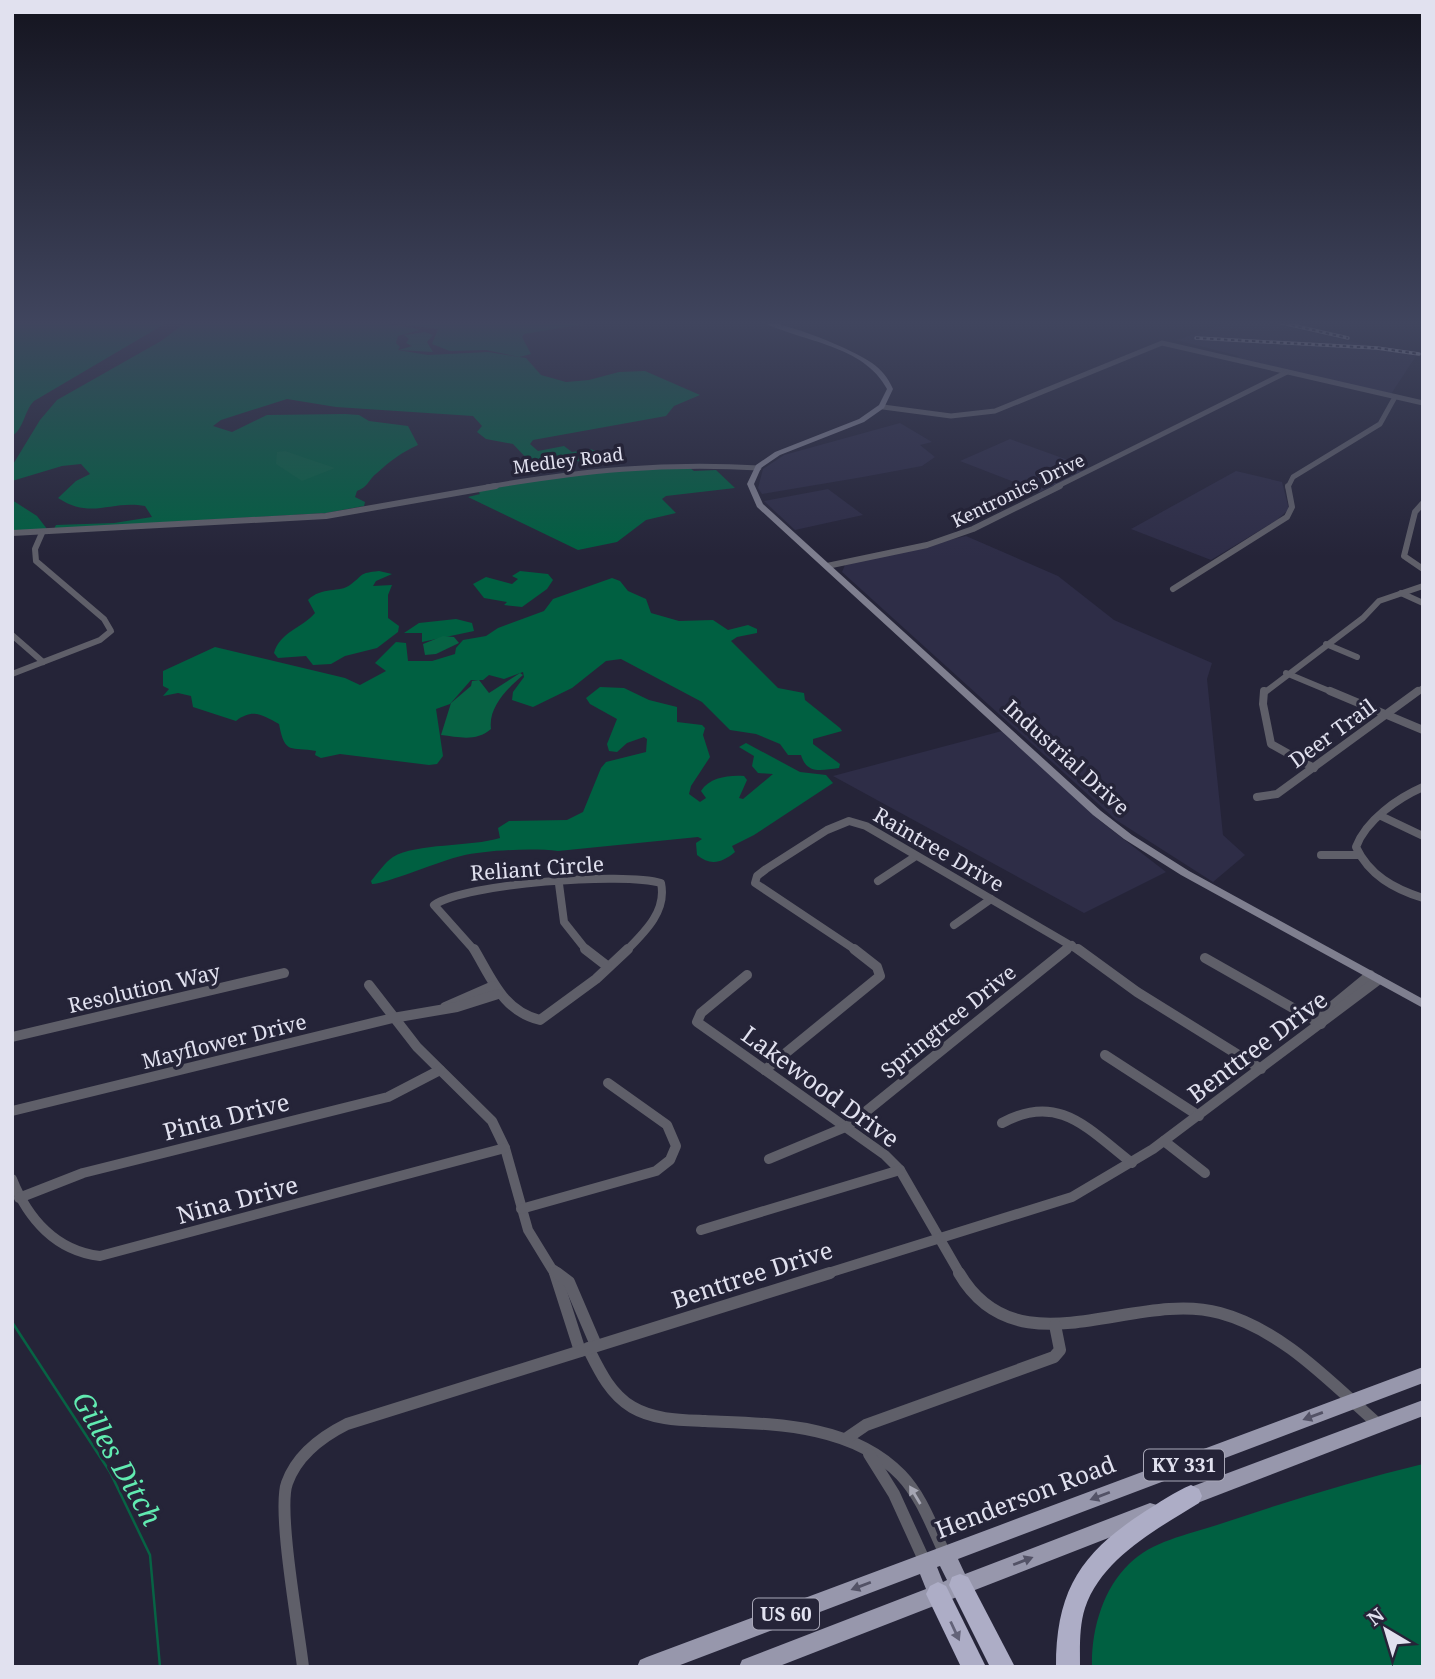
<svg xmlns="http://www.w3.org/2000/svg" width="1435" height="1679" font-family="'Noto Serif',serif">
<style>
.built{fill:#2e2d47}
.forest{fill:#006041}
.water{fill:#076344}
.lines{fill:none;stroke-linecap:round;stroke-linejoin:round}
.stream{stroke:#076344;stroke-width:2.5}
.street-far4{stroke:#5f5f69;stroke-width:5}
.street-far3{stroke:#5f5f69;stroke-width:6}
.street-far2{stroke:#5f5f69;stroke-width:8}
.street-far1{stroke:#5f5f69;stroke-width:10}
.street{stroke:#5f5f69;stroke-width:12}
.secondary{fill:#7f7f8f;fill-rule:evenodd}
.primary{fill:#9797ac;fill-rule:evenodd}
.highway{fill:#adadc6;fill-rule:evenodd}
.rail-casing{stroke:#c5c5d4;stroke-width:3.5}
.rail{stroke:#252438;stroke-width:2;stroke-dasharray:3.5;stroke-linecap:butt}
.oneway{fill:#535266}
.oneway2{fill:#a6a6b3}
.oneway3{fill:#626278}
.labels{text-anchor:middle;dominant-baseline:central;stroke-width:7;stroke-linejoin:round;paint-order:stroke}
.far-street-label{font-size:18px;fill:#e1e1ef;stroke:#252438}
.shield{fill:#252438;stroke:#a9a8b8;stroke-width:2}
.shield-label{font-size:19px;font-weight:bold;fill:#e1e1ef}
.street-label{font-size:21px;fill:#e1e1ef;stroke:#252438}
.near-street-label{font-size:24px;fill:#e1e1ef;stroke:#252438}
.near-water-label{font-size:28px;font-style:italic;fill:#61ebb1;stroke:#252438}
</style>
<rect width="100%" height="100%" fill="#252438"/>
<!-- built -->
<g class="built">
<polygon points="1265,322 1269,323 1416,356 1391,394 1236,358 1239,356 1176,340 1226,324"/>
<polygon points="900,423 932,442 920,445 935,457 922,466 863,477 762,494 758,488 763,469 784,455"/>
<polygon points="1010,439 1090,468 1040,492 960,461"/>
<polygon points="1236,471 1282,482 1289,509 1277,520 1211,560 1131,529"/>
<polygon points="828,489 863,515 795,530 764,501"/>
<polygon points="966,536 1058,576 1114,620 1212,663 1207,679 1223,835 1245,855 1213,882 1116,820 842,572 845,565"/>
<polygon points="1002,731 1099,820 1166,872 1084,913 833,776"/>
</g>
<!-- forest -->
<g class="forest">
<path d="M12,322h156l-134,79c-10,10 -10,28 -22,35z"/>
<path d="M186,322h188l40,6 6,2 -22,6 -2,7 4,4 -2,3 30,5 60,-3 38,6 15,17 25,7 23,-2 30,-8 26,-1 55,24 -26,11 -8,10 -133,24 -3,4 8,7 26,-5 8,6 18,-3 30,9 -21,6 -29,-4 -28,6 -10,-2 -19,-20 -27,-5 -9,-7 5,-6 -9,-10 -137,-9 -49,-8 -66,21 -8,6 19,6 35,-17 78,-1 14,1 10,6 39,5 10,19c-16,7 -28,16 -41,28 -9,7 -9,14 -20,18l-2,6 10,5 -1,4 -38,7 -272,16 2,-4 58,-2 38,-6 -7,-11c-35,-6 -53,14 -87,-8l18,-17 14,-7 -9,-10 -19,2 -50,15v-15l28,-46 17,-20 104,-59z"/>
<polygon points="381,322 584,322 585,324 524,334 522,337 531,354 519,357 486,350 450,351 432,344 438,329"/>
<polygon points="687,466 694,471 716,470 735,488 666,496 662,499 676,513 646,520 617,542 578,550 468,497 480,494 478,491 555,475"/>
<polygon points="12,500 37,516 47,529 12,531"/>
<path d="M379,571l13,3 -16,7 -3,5 19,-1 -4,10v23l11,8 -1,6 -21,16 -32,8 -14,8 -18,1 -7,-9 -28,2 -4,-5c6,-21 28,-25 41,-40l-7,-13c14,-14 32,-7 42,-15 14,-10 8,-12 29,-14z"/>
<polygon points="520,571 548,574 553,580 547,589 522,607 504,605 507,602 484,598 473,584 486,577 512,584 518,579 512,576"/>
<path d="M612,578l8,3 8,10 18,8 5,14 28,8 34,-1 15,10 20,-5 9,4v4l-20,4 -6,4 47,47 26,5 1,7 35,28 2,3 -29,8v5l27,20 -1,4c-17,2 -32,7 -38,-13h-13l-8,-11 -24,-10 -26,-4 -28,-28 -81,-43 -15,2 -34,27 -39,19 -21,-7 1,-8 11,-15 -1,-5 -19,7 -15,-4 -6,5h-12l-21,24 -14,5 7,47 -6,8 -8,1 -89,-11 -19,4 -6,-3 1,-4c-25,-5 -31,5 -37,-27 -17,-9 -26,-16 -43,-3l-43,-14 -2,-11 -13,-3 -15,3 6,-7 -6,-3v-15l52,-24 130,31 15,7 26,-14 -11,-8 21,-21 10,1 2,18h24l23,-7 1,-6 7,-8 23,-4 12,-8 46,-17 9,-12z"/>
<polygon points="456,619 472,623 474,631 422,642 422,633 404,633 419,623"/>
<path d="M600,687l24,1 25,12 28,7v15l25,3 3,3 -2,7 7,22 -19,29 -2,8 11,8 6,-4 -5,-7c9,-14 28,-16 43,-15l3,4 -8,18 4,1 30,-25 -15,-1 -6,-7 2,-10 -15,-9 7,-4 54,29 26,3 7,8 -79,52 -22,11 3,6c-13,11 -25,14 -38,3l-1,-12 6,-4 -4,-2 -140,14c-25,-3 -72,-1 -97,5 -18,4 -79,29 -89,28l-1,-3c7,-8 14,-19 22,-24 23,-14 78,-10 107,-19l-2,-10 11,-7 58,-1 16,-8 18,-44 5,-6 40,-10 1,-13 -3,-2 -17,6 -10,9 -8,-1 -2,-7 10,-25 -27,-15 -4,-6z"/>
<path d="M1423,1464v203h-331c-1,-37 11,-78 37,-103 23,-23 58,-29 88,-39 68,-23 136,-44 206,-61z"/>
</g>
<!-- water -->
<g class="water">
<polygon points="425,332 433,335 427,342 433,352 399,350 412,346 406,343 409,339 404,335"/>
<polygon points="285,451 335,468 302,481 276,464 277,452"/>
<polygon points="443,636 454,637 459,643 436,654 425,655 423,644"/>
<path d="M520,673l3,2c-15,13 -35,32 -32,54 -15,13 -32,8 -50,6l10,-32 20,-17 1,-5 7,-1 10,13z"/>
</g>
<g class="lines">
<!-- stream -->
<polyline class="stream" points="12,1322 110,1472 150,1555 160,1667"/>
<!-- street-far4 -->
<g class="street-far4">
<polyline points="883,407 951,416 995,411 1162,343 1423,403"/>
<path d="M487,487c94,-16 176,-25 272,-19"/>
<polyline points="1056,487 1287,372"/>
<polyline points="1288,487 1293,477 1380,424 1395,397"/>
</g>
<!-- street-far3 -->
<g class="street-far3">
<polyline points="1423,503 1415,512 1404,556 1423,569"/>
<polyline points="12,533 326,516 496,486"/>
<polyline points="827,566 927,545 973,529 1060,486"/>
<polyline points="1173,589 1287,517 1292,507 1288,486"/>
<polyline points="1401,593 1423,603"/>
<polyline points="12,635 43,662"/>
<polyline points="1326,644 1357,657"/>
<polyline points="1286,673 1334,693"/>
<polyline points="12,674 100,640 111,631 104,619 36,561 35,549 42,533"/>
<polyline points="1264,693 1363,618 1379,601 1423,586"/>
<polyline points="1416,693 1423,688"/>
</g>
<!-- street-far2 -->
<g class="street-far2">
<polyline points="1264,691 1263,704 1271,744 1314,768"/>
<polyline points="1330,691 1423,730"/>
<path d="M1423,787c-25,11 -57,33 -67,60 13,28 38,42 67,51"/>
<polyline points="1257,797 1277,794 1418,691"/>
<polyline points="1381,816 1423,836"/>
<polyline points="1321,855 1359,855"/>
<polyline points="878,881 916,856"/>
<polyline points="559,884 564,922 587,951"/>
<polyline points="954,925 991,899"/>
<path d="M475,951l-41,-46c32,-22 190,-33 227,-22 6,28 -16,49 -35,68"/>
<polyline points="857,951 755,883 757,876 766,869 827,830 849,821 866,826 1080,951"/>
<polyline points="1065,951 1072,945"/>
</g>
<!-- street-far1 -->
<g class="street-far1">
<path d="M474,949c18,30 29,62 66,71l56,-41 32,-30"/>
<polyline points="585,949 607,966"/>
<polyline points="1078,949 1137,992 1261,1069"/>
<polyline points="1205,958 1321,1024"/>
<polyline points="747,975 701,1013 697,1022 885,1155 900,1170 960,1274"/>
<polyline points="369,985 417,1047 492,1121 505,1148 528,1230 555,1274"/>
<polyline points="445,1007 493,986"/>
<polyline points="1321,1023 1325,1012 1370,975"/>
<polyline points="12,1037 284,973"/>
<polyline points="1105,1055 1199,1116"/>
<polyline points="765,1070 880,976 877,967 854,949"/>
<polyline points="12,1111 393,1018 457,1007 498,994"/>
<path d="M1002,1123c57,-31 86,6 130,40"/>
<polyline points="1164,1141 1205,1173"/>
<polyline points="769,1159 848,1126 1067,949"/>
<path d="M12,1179c16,40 44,72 88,77l405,-108"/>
<polyline points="19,1198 83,1173 388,1097 440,1070"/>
<polyline points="521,1209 656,1171 670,1160 676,1146 667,1125 608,1083"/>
<polyline points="701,1230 900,1170"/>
<polyline points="554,1270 559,1274"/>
<polyline points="825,1274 1072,1197 1153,1149 1378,980"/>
</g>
<!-- street -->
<g class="street">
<polyline points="555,1273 580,1351"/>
<polyline points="557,1273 569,1282 596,1345"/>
<path d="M959,1273c59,101 174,16 261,40 63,17 111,70 159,112"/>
<path d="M588,1348c11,22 22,46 44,59 22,13 49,13 73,14 66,3 146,2 196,54 21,22 31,52 44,79"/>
<polyline points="847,1438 866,1425 1054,1357 1060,1350 1055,1325"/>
<polyline points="869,1454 894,1494 925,1562"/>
<path d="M303,1667c-4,-36 -26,-157 -16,-184 10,-28 34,-46 60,-59l483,-151"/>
</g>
<!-- secondary -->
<path class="secondary" d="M762,322c25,0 90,27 110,41 10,7 16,15 21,26l-9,19 -20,14 -84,33 -19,13 -7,16 9,20 338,307 31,24 57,36 234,128v9l-242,-133 -57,-36 -31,-24 -336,-308 -10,-23 9,-19 19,-13 84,-33 20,-14 8,-16c-23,-44 -84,-47 -125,-67z"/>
<!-- primary -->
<g class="primary">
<path d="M1423,1367v16l-465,176 7,15 185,-71 7,2 3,7 -3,7 -380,148h-38l3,-7 184,-71 -6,-15 -245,93h-38l3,-7 7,-3zM940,1566l7,14 -4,2 -6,-15z"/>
<polygon points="1423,1400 1423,1416 1187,1507 1180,1505 1177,1498 1180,1491"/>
</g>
<!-- highway -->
<g class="highway">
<path d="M1191,1485l8,4 3,7 -3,7c-42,26 -97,55 -114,105 -6,19 -5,39 -5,59h-24c0,-77 25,-114 88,-155 15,-9 30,-20 47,-27z"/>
<polygon points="960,1574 968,1577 1015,1667 990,1667 949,1585 952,1577"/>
<polygon points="938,1582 946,1586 986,1667 961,1667 926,1594 930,1586"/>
</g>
<!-- rail casing -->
<g class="rail-casing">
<g id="rail">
<polyline points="1278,322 1348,338"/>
<polyline points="1196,338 1377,348 1419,354"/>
</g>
</g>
<!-- rail -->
<use href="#rail" class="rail"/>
</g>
<!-- one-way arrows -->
<defs><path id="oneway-solid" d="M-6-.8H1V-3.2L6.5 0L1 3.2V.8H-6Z" transform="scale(1.75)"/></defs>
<g class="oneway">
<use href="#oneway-solid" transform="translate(1313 1416) rotate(160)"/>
<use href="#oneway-solid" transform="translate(1100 1496) rotate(159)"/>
<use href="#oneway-solid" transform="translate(1023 1561) rotate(-21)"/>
<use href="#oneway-solid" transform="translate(861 1586) rotate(159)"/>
</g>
<use class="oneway2" href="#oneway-solid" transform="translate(915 1495) rotate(-121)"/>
<use class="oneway3" href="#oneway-solid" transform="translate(955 1631) rotate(65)"/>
<!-- sky -->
<linearGradient id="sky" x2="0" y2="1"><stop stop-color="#14141f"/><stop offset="0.58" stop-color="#40455e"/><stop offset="1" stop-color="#40455e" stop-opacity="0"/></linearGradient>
<rect width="1435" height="557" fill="url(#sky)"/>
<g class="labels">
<!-- far-street labels -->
<g class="far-street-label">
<text transform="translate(568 460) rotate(-7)">Medley Road</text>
<text transform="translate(1018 490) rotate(-26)">Kentronics Drive</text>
</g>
<!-- shield labels -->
<g class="shield">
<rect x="1144" y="1449.5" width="80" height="31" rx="5"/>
<rect x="753" y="1598.5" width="66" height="31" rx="5"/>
</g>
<g class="shield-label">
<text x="1184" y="1465">KY 331</text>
<text x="786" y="1614">US 60</text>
</g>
<!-- street labels -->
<g class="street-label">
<text transform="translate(1332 733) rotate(-36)">Deer Trail</text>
<text transform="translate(1067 757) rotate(42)">Industrial Drive</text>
<text transform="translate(939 849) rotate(30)">Raintree Drive</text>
<text transform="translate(537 868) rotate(-4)">Reliant Circle</text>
<text transform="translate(144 988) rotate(-13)">Resolution Way</text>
<text transform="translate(948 1021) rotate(-39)">Springtree Drive</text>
<text transform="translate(224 1041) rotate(-14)">Mayflower Drive</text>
</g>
<!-- near-street labels -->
<g class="near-street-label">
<text transform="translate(1257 1046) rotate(-37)">Benttree Drive</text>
<text transform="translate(821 1086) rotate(36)">Lakewood Drive</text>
<text transform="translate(226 1116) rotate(-14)">Pinta Drive</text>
<text transform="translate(237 1199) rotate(-15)">Nina Drive</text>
<text transform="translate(752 1274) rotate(-18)">Benttree Drive</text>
<text transform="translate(1025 1496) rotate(-21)">Henderson Road</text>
</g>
<!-- near-water labels -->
<g class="near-water-label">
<text transform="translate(118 1458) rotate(60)">Gilles Ditch</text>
</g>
</g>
<!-- border -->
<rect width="1435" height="1679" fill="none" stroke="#e1e1ef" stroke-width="28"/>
<!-- north arrow -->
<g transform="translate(1386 1630) rotate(322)" stroke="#252438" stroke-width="5" paint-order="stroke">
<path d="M0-5L12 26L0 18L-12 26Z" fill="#e1e1ef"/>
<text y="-10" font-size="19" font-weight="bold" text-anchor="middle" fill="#e1e1ef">N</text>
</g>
</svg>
